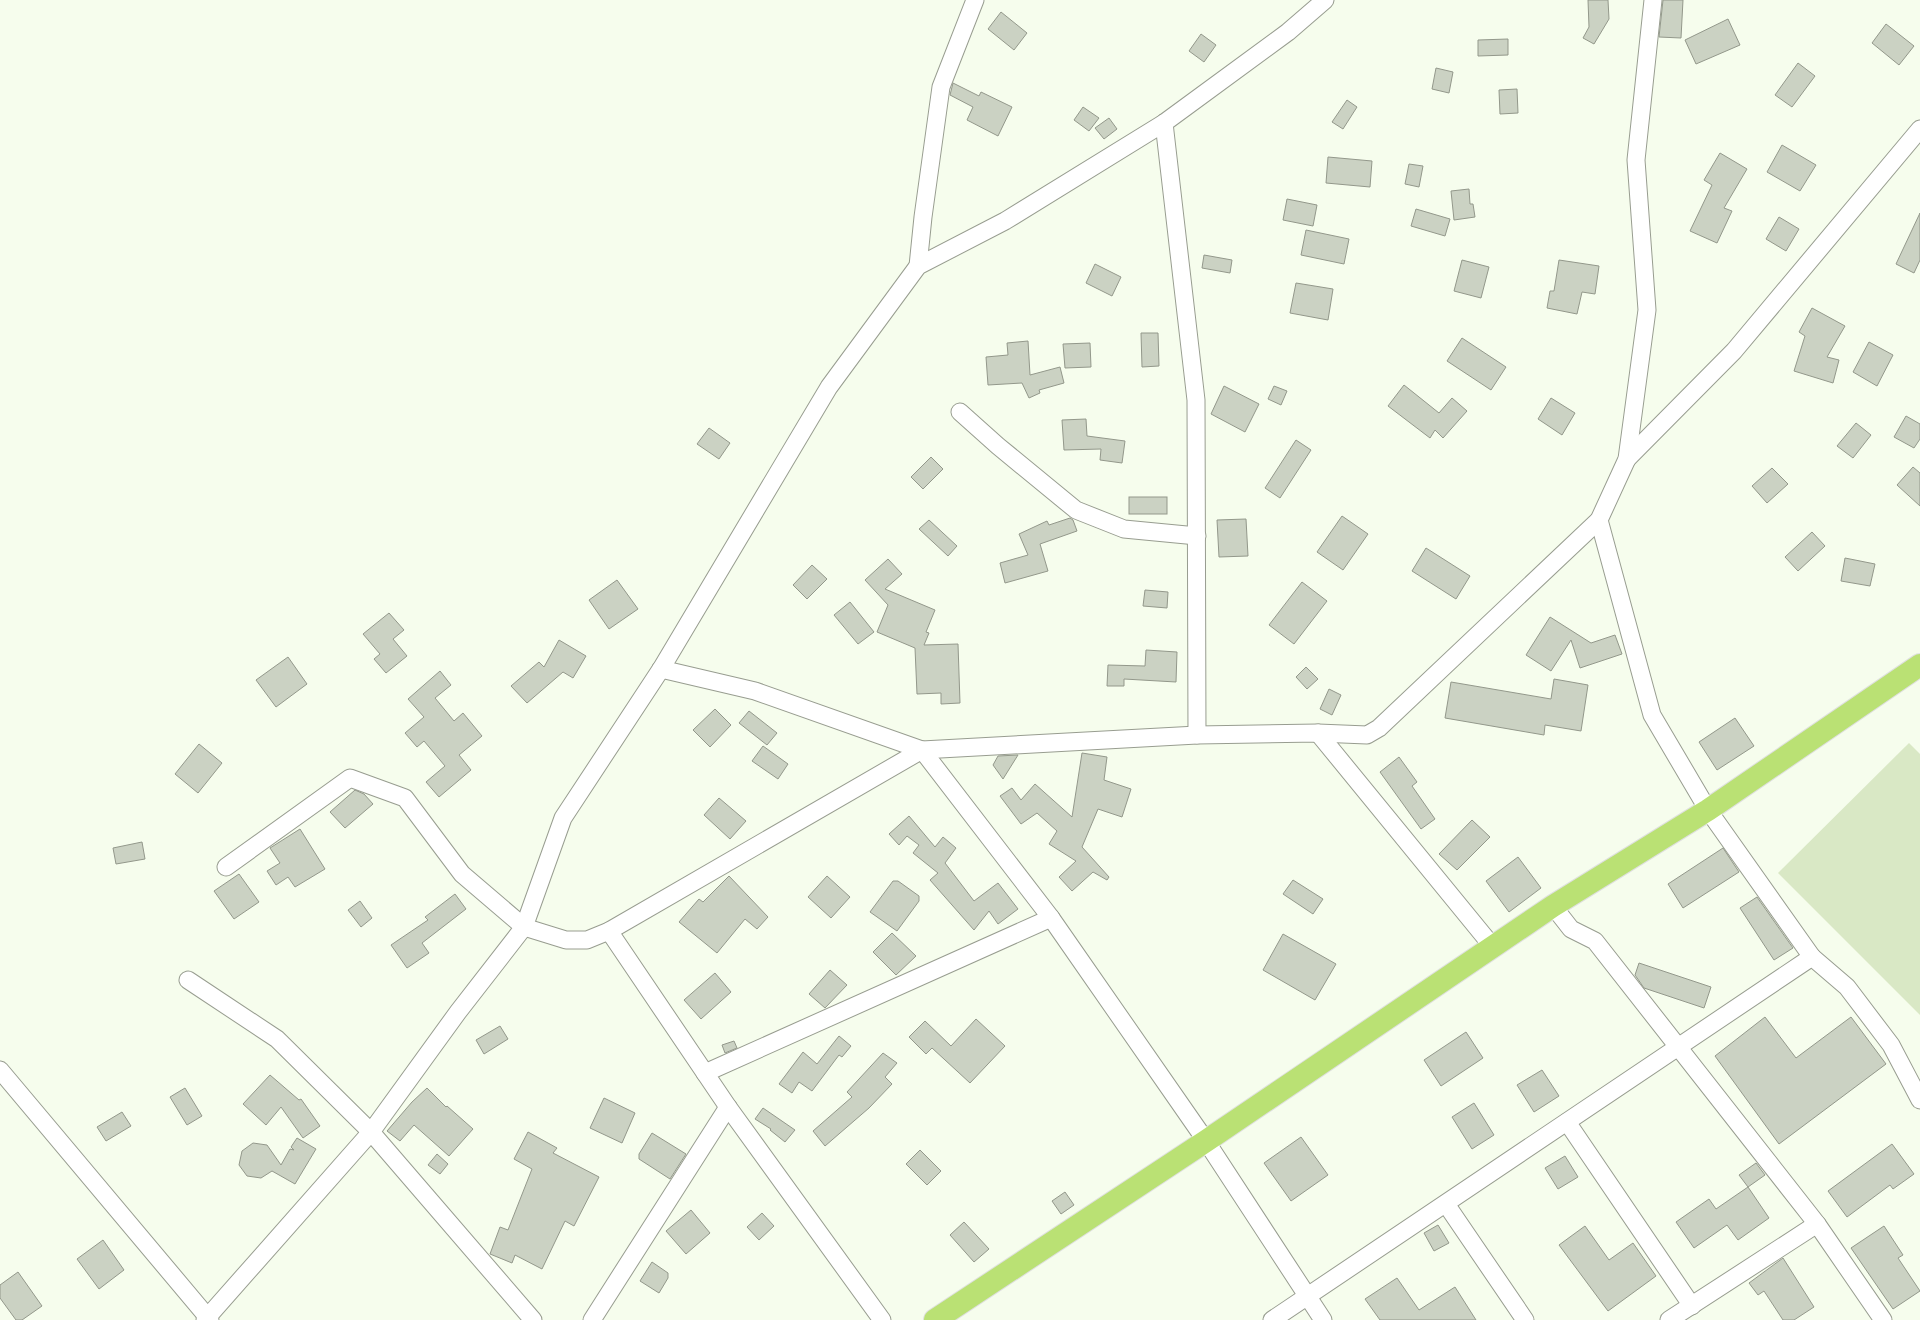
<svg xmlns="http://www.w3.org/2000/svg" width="1920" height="1320" font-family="Raleway,sans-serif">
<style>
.green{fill:#d9e8c5}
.building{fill:#cbd2c3;stroke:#93988b}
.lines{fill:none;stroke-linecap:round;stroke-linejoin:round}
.minor-casing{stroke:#989d90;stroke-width:19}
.highway-casing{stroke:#dfe0df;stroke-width:24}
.minor{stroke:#fff;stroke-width:17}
.highway{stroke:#bae174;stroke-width:22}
</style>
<rect width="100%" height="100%" fill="#f6fded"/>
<!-- green -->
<polygon class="green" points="1909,743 1920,754 1920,1015 1778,873"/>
<!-- building -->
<g class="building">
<polygon points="1588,0 1608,0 1609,19 1594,44 1583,38 1589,27"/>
<polygon points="1663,0 1683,0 1681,38 1659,37"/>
<polygon points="1001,12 1027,33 1014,50 988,29"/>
<polygon points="1728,19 1740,45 1696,64 1685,40"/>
<polygon points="1886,24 1914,46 1899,65 1872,43"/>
<polygon points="1201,34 1216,45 1204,62 1189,51"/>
<polygon points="1508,39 1508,55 1478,56 1478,40"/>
<polygon points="1798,63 1815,76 1792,107 1775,95"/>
<polygon points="1436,68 1453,72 1449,93 1432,89"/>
<polygon points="953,83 979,96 981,92 1012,107 998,136 967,120 973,107 950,95"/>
<polygon points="1517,89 1518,113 1500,114 1499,90"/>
<polygon points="1347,100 1357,107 1343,129 1332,122"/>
<polygon points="1083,107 1099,118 1089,131 1074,120"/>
<polygon points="1109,118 1117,129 1104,139 1095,128"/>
<polygon points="1782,145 1816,165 1800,191 1767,172"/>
<polygon points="1720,153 1747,169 1724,208 1732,211 1717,243 1690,231 1712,185 1704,180"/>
<polygon points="1328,157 1372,161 1370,187 1326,183"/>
<polygon points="1409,164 1423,166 1419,187 1405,184"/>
<polygon points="1469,189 1470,204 1473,204 1475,217 1454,220 1451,191"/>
<polygon points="1287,199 1317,205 1313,226 1283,220"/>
<polygon points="1416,209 1450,219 1445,236 1411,226"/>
<polygon points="1920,213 1920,260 1914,273 1896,264"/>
<polygon points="1779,217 1799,229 1786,251 1766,239"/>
<polygon points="1306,230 1349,239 1344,264 1301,255"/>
<polygon points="1204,255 1232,260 1230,273 1202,268"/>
<polygon points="1462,260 1489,267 1481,298 1454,291"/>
<polygon points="1559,260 1599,266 1595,294 1582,292 1577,314 1547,308 1550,291 1554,291"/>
<polygon points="1095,264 1121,277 1112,296 1086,283"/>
<polygon points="1296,283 1333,289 1328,320 1290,313"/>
<polygon points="1812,308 1845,326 1827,357 1839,360 1833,383 1794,371 1805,336 1799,332"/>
<polygon points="1141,333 1158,333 1159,366 1142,367"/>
<polygon points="1462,338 1506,367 1491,390 1447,361"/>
<polygon points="1028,341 1030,375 1060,367 1064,383 1039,390 1040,393 1029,398 1022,383 988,385 986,357 1008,355 1007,343"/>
<polygon points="1869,342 1893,355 1877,386 1853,372"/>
<polygon points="1090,343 1091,367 1065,368 1063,344"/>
<polygon points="1404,385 1439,413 1452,398 1467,411 1443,438 1435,430 1430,438 1388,406"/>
<polygon points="1224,386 1259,404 1245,432 1211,414"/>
<polygon points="1274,386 1287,391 1281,405 1268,399"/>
<polygon points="1551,398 1575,413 1562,435 1538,419"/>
<polygon points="1906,416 1920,424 1920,439 1914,448 1894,437"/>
<polygon points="1086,419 1087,436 1125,441 1122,463 1100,460 1101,449 1064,450 1062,420"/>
<polygon points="1856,423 1871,435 1853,458 1837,446"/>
<polygon points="709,428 730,443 719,459 697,444"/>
<polygon points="1296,440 1311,450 1280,498 1265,488"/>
<polygon points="931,457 943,469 923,489 911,477"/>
<polygon points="1913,467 1920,473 1920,506 1897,485"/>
<polygon points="1772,468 1788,484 1767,503 1752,486"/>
<rect x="1129" y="497" width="38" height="17"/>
<polygon points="1342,516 1368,534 1343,570 1317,552"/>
<polygon points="1070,518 1073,520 1077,531 1040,544 1048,571 1005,583 1000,563 1028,555 1019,534 1047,521 1049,525"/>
<polygon points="1246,519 1248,556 1219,557 1217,520"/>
<polygon points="929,520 957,546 948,556 919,529"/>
<polygon points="1812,532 1825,546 1798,571 1785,557"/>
<polygon points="1426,548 1470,576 1456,599 1412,571"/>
<polygon points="1845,558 1875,564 1870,586 1841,581"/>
<polygon points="888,559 902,574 885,589 935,610 926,632 929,633 924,645 958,644 960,703 941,704 941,693 917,694 915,648 877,632 888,605 865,580"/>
<polygon points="812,565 827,579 807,599 793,585"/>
<polygon points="617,580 638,609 609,629 589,600"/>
<polygon points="1302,582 1327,601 1294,644 1269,625"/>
<polygon points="1145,590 1168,592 1167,608 1143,606"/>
<polygon points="850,602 874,632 858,644 834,615"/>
<polygon points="389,613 404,630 393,639 407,656 386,673 374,659 380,654 363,634"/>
<polygon points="1550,617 1591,643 1615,635 1622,654 1580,668 1571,640 1551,671 1526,655"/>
<polygon points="559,640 586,656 573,678 563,672 527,703 511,686 539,662 544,667"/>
<polygon points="1146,650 1177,652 1176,682 1124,679 1124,686 1107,686 1108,665 1145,666"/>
<polygon points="288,657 307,684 276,707 256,680"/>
<polygon points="1306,667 1318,679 1307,689 1296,677"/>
<polygon points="440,671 451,685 435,698 454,721 463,713 482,736 459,755 471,770 439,797 426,782 445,766 424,741 417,747 405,733 424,717 408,699"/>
<polygon points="1554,679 1588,685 1581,731 1545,725 1544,735 1445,718 1451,682 1551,699"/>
<polygon points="1329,689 1341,695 1332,715 1320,709"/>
<polygon points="715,709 731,725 710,747 693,730"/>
<polygon points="749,711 777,733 767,745 739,723"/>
<polygon points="1735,718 1754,746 1717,770 1699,742"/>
<polygon points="199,744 222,763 198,793 175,774"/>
<polygon points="763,746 788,764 778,779 752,761"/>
<polygon points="1082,753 1107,757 1104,780 1131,789 1122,817 1098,809 1082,847 1109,877 1107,880 1093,872 1072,891 1059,877 1076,861 1049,844 1057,831 1037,813 1021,824 1000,796 1012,788 1021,800 1035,784 1072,817"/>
<polygon points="1018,755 1003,779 993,765 998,756"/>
<polygon points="1399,757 1417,782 1412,786 1435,819 1421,829 1380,772"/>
<polygon points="355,790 364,794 373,804 345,828 330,812"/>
<polygon points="719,798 746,821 730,839 704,815"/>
<polygon points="909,816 935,847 943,837 956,848 945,863 974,901 998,883 1018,909 998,924 989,911 974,930 930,880 938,873 913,853 919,845 907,836 899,845 889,834"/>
<polygon points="1472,820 1490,837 1457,870 1439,854"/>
<polygon points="300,829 325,869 295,887 288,877 276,885 267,871 280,863 270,848"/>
<polygon points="142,842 145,859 116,864 113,848"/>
<polygon points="1723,848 1739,872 1683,908 1668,884"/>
<polygon points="1518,857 1541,888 1509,912 1486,881"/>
<polygon points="239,874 259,902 234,919 214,891"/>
<polygon points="729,876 768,917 757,929 745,919 717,953 679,922 699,899 703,902"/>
<polygon points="827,876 850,897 831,918 808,897"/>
<polygon points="1293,880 1323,899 1313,914 1283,894"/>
<polygon points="893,881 898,881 919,896 919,901 897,931 870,912"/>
<polygon points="455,894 466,909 422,943 429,953 407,968 391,945 428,920 425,917"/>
<polygon points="1757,897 1793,948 1774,960 1740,908"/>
<polygon points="360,901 372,918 361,927 348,910"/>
<polygon points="892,933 916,956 896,975 873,952"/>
<polygon points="1283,934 1336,964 1315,1000 1263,970"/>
<polygon points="1639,963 1711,987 1704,1008 1644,988 1635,975"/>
<polygon points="830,970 847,985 825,1008 809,994"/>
<polygon points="715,973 731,992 701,1019 684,1000"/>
<polygon points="1765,1017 1796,1058 1851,1017 1886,1064 1779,1144 1715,1056"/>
<polygon points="976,1019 1005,1046 970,1083 932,1048 926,1054 909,1037 925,1021 951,1046"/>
<polygon points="500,1026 508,1039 484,1054 476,1040"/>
<polygon points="1466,1032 1483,1058 1441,1086 1424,1060"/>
<polygon points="839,1036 851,1046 842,1057 839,1055 812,1091 799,1082 792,1093 779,1084 803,1052 817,1064"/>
<polygon points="734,1041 737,1048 725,1053 722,1045"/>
<polygon points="883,1053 897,1063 885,1077 892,1084 869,1108 825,1146 813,1131 852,1097 847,1092"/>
<polygon points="1542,1070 1559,1096 1534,1112 1517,1085"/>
<polygon points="270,1075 299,1100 301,1099 320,1126 303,1138 281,1107 266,1125 243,1104"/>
<polygon points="185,1088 202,1116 187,1125 170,1097"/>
<polygon points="427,1088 446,1107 447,1106 473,1129 449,1156 414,1125 400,1141 387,1131 412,1102"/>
<polygon points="604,1098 635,1113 622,1143 590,1128"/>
<polygon points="1474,1103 1494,1135 1472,1149 1452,1117"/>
<polygon points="763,1108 795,1130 785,1142 770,1130 771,1129 755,1119"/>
<polygon points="122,1112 131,1126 106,1141 97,1127"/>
<polygon points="528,1132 557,1148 553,1153 599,1177 574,1226 565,1221 542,1269 515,1255 512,1263 490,1254 500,1227 508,1230 532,1169 514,1159"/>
<polygon points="652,1133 686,1154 670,1179 639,1159 639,1154"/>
<polygon points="1301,1137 1328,1175 1291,1201 1264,1163"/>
<polygon points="297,1138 316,1149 295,1184 272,1171 261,1178 247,1176 239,1165 242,1151 253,1143 267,1145 281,1165 290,1149 294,1150 291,1147"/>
<polygon points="1892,1144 1914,1174 1893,1189 1890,1185 1847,1217 1828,1191"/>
<polygon points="920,1150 941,1171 927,1185 906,1164"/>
<polygon points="437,1154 448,1164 440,1174 428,1165"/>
<polygon points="1565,1156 1578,1177 1558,1189 1545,1168"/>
<polygon points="1756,1163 1765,1175 1748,1187 1739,1175"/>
<polygon points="1748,1187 1769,1218 1738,1240 1727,1225 1694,1248 1676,1222 1709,1199 1716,1209"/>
<polygon points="1065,1192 1074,1205 1061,1214 1052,1201"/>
<polygon points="691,1210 710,1233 686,1254 666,1231"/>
<polygon points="762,1213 774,1226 759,1240 747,1227"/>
<polygon points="964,1222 989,1249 974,1262 950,1235"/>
<polygon points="1438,1225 1449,1243 1434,1251 1424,1233"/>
<polygon points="1585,1226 1609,1260 1633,1243 1656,1276 1608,1311 1559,1245"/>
<polygon points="1884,1226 1903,1255 1898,1258 1920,1291 1893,1309 1851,1248"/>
<polygon points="103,1240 124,1270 99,1289 77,1259"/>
<polygon points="1783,1258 1814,1307 1794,1320 1783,1320 1764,1291 1758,1295 1749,1283"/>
<polygon points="652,1262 668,1273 668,1278 659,1293 640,1281"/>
<polygon points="18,1272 42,1306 22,1320 16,1320 0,1298 0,1285"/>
<polygon points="1397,1278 1419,1310 1455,1287 1476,1320 1380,1320 1365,1299"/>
</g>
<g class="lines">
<!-- minor casing -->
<g class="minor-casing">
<g id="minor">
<polyline points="1164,123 1196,400 1197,735"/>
<polyline points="918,266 923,217 941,87 975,0"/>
<polyline points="960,412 998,446 1076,510 1124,529 1197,536"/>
<polyline points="1627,459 1734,351 1920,129"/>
<polyline points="1599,520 1652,715 1708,810 1812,957"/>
<polyline points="661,669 755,691 922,750 1051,918 1206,1141 1323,1320"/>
<polyline points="1318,733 1493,947"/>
<polyline points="226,867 350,778 405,798 462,874 524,927 566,940 587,940 609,931 922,750 1197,735 1318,733 1367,735 1379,728 1599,520 1627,459 1647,310 1636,160 1653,0"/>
<polyline points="1553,906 1571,929 1595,941 1817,1224 1883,1320"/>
<polyline points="609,931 728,1107 882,1320"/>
<polyline points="188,980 277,1039 371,1132 533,1320"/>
<polyline points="0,1070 210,1320"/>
<polyline points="705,1073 1051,918"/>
<polyline points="1567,1122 1692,1306"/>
<polyline points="1446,1204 1525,1320"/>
<polyline points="205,1320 371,1132 458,1012 524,927 563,818 661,669 829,387 918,266 1005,221 1164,123 1288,32 1325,0"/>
<polyline points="592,1320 728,1107"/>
<polyline points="1272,1320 1812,957 1847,987 1891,1045 1920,1100"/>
<polyline points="1669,1320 1817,1224"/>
</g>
</g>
<!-- highway casing -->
<g class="highway-casing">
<polyline id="highway" points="935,1320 1206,1141 1553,906 1708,810 1920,665"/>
</g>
<!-- minor -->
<use href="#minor" class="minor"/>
<!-- highway -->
<use href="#highway" class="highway"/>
</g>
</svg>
